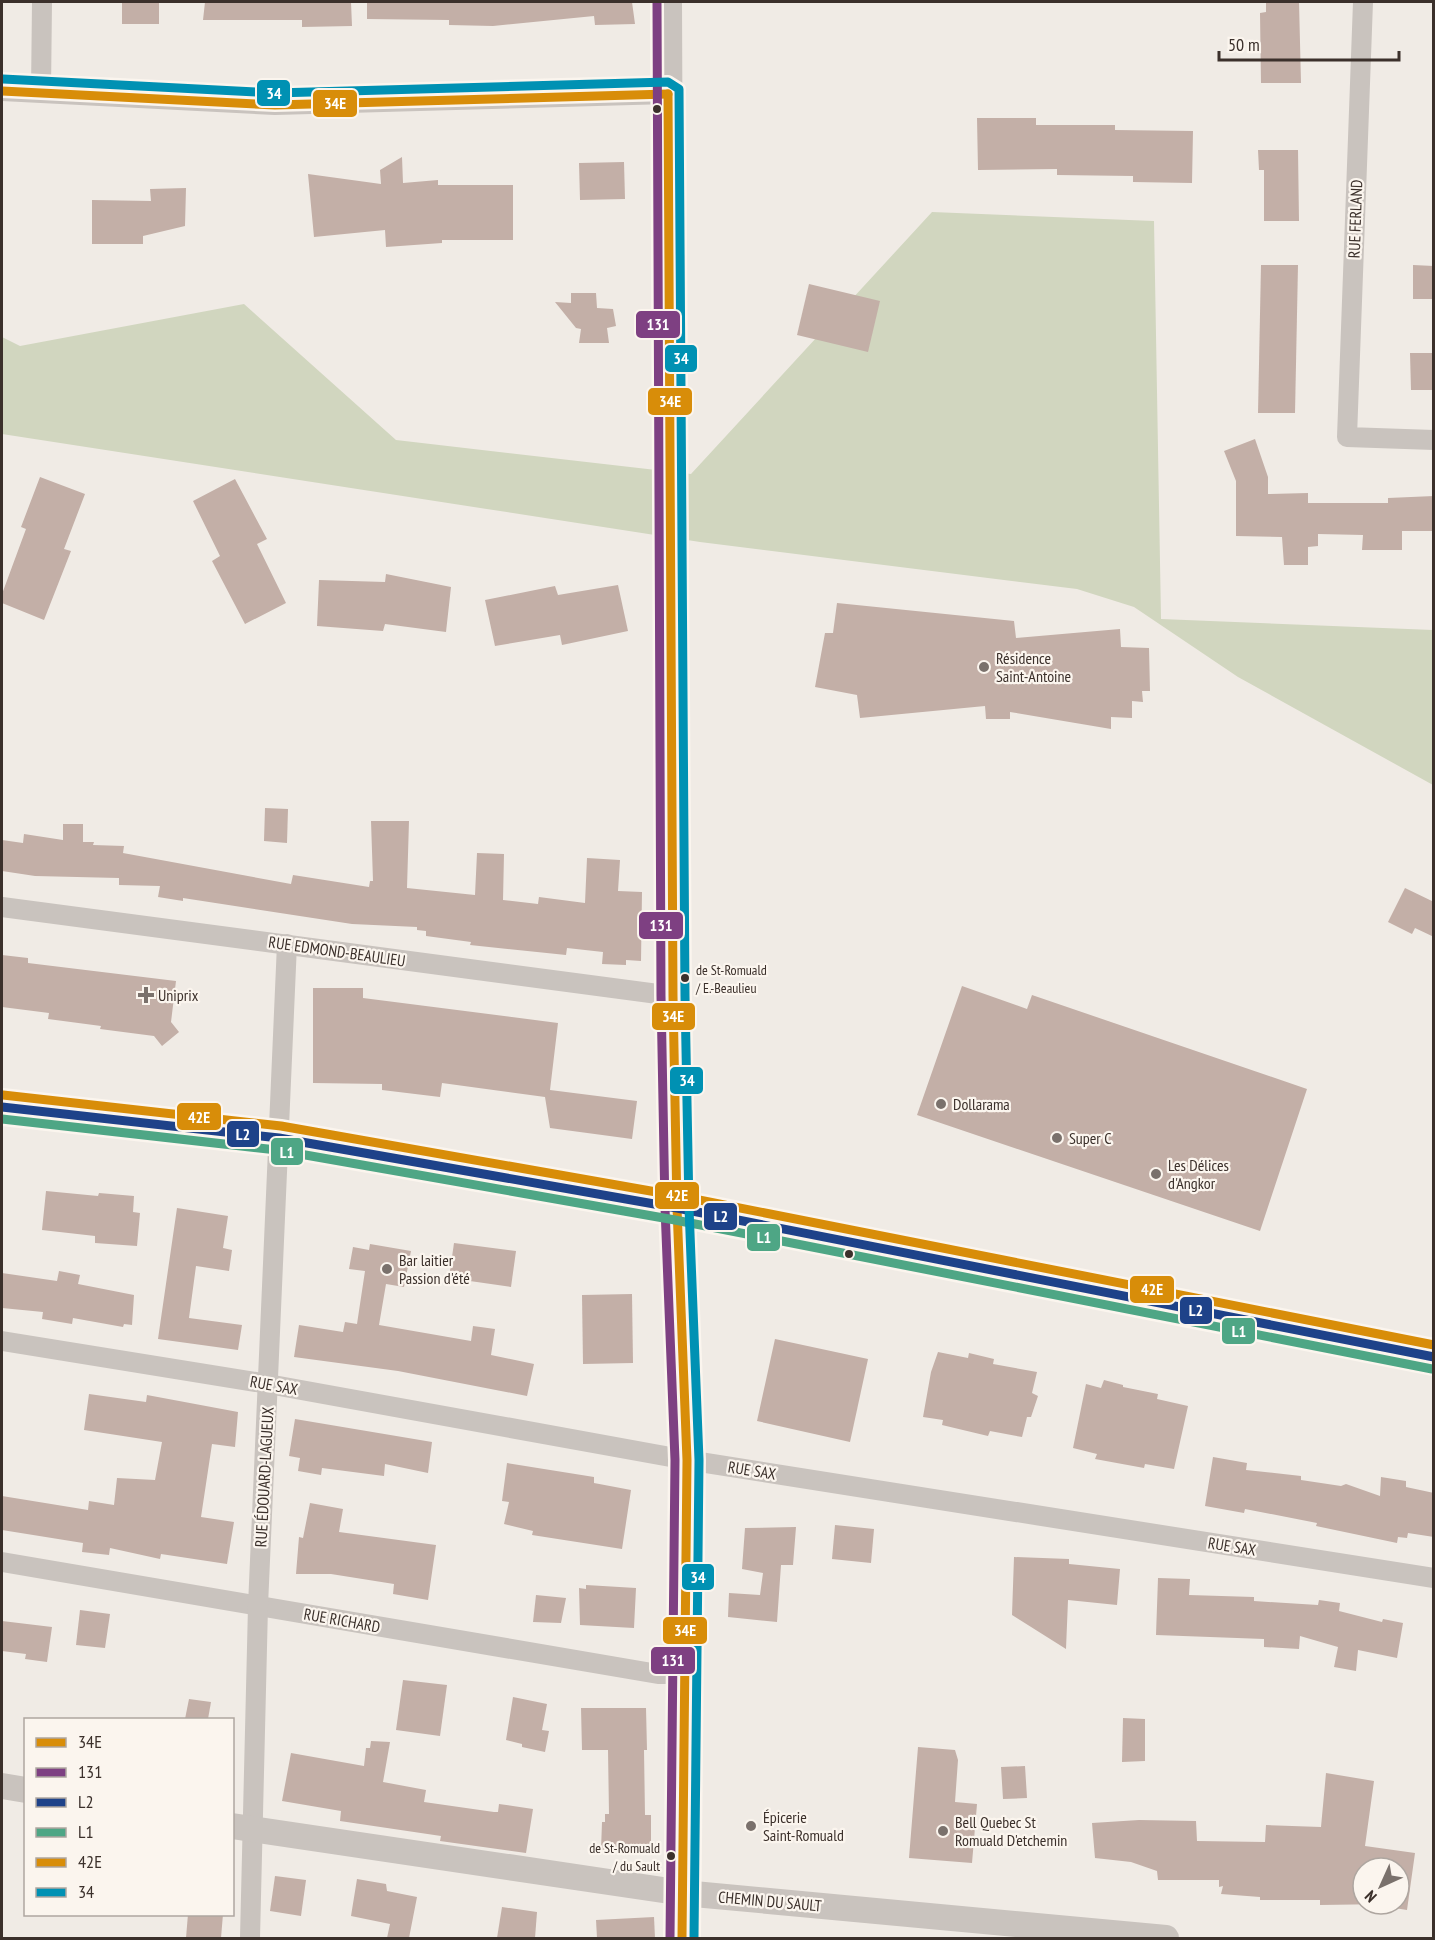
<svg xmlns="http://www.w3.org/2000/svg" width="1435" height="1940" font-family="'PT Sans Narrow',sans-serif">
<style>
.green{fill:#d1d6bf}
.building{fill:#c3afa7;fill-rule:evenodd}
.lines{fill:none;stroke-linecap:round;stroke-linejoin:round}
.minor{stroke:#c9c3be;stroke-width:20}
.tertiary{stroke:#c9c3be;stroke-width:26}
.primary{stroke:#b8b1ad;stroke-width:32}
.bus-1-casing{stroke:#fbf5ee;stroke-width:14}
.bus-2-casing{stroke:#fbf5ee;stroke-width:14}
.bus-3-casing{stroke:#fbf5ee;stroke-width:14}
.bus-4-casing{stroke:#fbf5ee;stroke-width:14}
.bus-5-casing{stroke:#fbf5ee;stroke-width:14}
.bus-6-casing{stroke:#fbf5ee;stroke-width:14}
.bus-1{stroke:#d88d09;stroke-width:9}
.bus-2{stroke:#7e4082;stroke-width:9}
.bus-3{stroke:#1e4289;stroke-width:9}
.bus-4{stroke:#4ea685;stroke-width:9}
.bus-5{stroke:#d88d09;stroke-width:9}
.bus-6{stroke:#0091b3;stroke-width:9}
.bus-dot{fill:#3b302b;stroke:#fbf5ee;stroke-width:2}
.poi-dot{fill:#7a716c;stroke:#fbf5ee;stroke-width:2}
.labels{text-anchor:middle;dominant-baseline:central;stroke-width:4.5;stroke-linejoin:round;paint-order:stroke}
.bus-label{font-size:14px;fill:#3b302b;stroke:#fbf5ee;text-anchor:start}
.street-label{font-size:16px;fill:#3b302b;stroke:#fbf5ee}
.poi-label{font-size:16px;fill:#3b302b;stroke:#fbf5ee;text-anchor:start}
.line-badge{stroke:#fbf5ee;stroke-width:2}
.badge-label{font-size:16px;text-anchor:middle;font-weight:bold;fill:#fff}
</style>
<rect width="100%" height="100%" fill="#f0ebe5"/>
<!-- green -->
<polygon class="green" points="932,212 1154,221 1161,619 1433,630 1433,785 1238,677 1134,607 1077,589 700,542 2,434 2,337 20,346 244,304 396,440 691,474"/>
<!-- building -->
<g class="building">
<rect x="122" y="2" width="37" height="22"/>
<polygon points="205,2 351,2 352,26 302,27 302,20 203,20"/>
<polygon points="367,2 632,2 635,24 595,25 594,16 493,26 449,25 449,20 367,19"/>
<polygon points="1266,2 1299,2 1301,83 1261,83 1260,13 1266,12"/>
<polygon points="977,118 1036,118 1036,125 1115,125 1115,130 1193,131 1192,183 1133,182 1133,176 1057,175 1057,169 978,170"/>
<polygon points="1258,150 1298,150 1299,221 1264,221 1264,170 1259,170"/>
<polygon points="402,157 403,183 438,180 438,185 513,185 513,240 442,240 442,243 386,247 385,230 314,237 308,174 381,184 380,170"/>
<polygon points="624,162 625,199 580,200 579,163"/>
<polygon points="186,188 185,226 143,236 143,244 92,244 92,200 151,201 150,189"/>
<polygon points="1261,265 1298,265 1295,413 1258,413"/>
<polygon points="1413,265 1434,266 1434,299 1413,299"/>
<polygon points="809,284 880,301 868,352 797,335"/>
<polygon points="571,293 596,293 597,308 613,309 616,326 607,328 609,343 579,343 581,329 576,328 555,302 571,303"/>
<polygon points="1410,353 1434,353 1434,390 1411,390"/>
<polygon points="1255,439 1268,477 1268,494 1308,493 1308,503 1388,503 1388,498 1434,496 1434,531 1402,531 1402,550 1362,550 1363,535 1318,534 1318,546 1308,547 1308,565 1284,565 1282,537 1236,536 1236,481 1224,451"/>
<polygon points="40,477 85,494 64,549 71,551 44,620 2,603 2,594 26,529 21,527"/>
<polygon points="235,479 267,539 257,544 286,603 245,624 212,561 220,556 193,501"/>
<polygon points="386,574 451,587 446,632 385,624 383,631 317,626 319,580 385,582"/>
<polygon points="618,585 628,631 562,645 560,635 495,646 485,600 555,586 558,595"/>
<polygon points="837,603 1014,621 1016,638 1120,629 1121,647 1149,648 1150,691 1142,691 1143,702 1132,701 1132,718 1111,717 1111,729 1010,712 1010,719 986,719 985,706 860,718 857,695 815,687 825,633 833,633"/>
<polygon points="265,808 288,809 287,843 264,841"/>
<polygon points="371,821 409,821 407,888 475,895 477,853 504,854 503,900 538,904 539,897 585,903 587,858 620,860 618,891 642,892 641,961 626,960 626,965 602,964 603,952 567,948 566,955 470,945 471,942 426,936 426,931 417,930 417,927 352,924 183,898 183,901 158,897 160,886 119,885 119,878 35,876 2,871 2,840 23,843 24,834 63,840 63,824 83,824 83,842 94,842 93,845 124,846 123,853 291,884 293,875 369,887 370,881 373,881"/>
<polygon points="1405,888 1434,902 1434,937 1415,928 1412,934 1388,922"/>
<polygon points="2,955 28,958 28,963 176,981 171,1022 179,1032 162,1046 154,1036 100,1029 101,1026 48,1019 49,1013 2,1007"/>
<polygon points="962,986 1027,1009 1032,995 1307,1089 1260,1231 917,1115"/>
<polygon points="313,988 363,988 363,998 558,1023 550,1090 637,1101 632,1139 550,1128 545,1097 442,1083 440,1097 382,1090 382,1084 313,1083"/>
<polygon points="46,1191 98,1196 99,1193 134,1196 133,1212 140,1213 137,1246 95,1243 95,1236 42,1230"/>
<polygon points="177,1208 228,1216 223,1248 232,1250 229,1271 196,1266 189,1318 242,1325 238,1350 158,1339"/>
<polygon points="454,1243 516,1251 511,1287 449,1278"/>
<polygon points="370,1244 411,1251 404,1287 386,1284 379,1325 471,1341 473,1326 495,1329 491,1355 534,1364 527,1396 398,1371 294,1357 299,1325 343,1332 345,1322 357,1324 365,1271 349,1269 353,1247 369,1250"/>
<polygon points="59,1271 80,1275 78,1284 134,1295 132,1325 124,1324 123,1327 73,1318 72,1324 42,1319 43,1312 2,1308 2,1273 57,1281"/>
<polygon points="632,1294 633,1363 583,1364 582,1295"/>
<polygon points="775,1339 868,1359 850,1442 757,1421"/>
<polygon points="938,1352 968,1358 969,1353 994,1359 993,1364 1037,1372 1032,1393 1038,1396 1031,1417 1027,1417 1022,1437 990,1431 988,1436 942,1425 943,1420 923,1417 931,1372"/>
<polygon points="1104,1380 1123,1385 1123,1387 1158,1394 1157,1399 1188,1406 1174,1469 1145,1464 1144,1468 1095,1459 1097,1454 1073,1448 1086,1384 1101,1388"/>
<polygon points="89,1394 146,1402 147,1395 238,1412 235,1447 212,1444 201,1517 234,1522 227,1564 161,1554 160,1559 110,1548 109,1555 82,1552 83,1543 2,1530 2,1496 88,1510 89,1501 114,1505 117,1478 155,1480 162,1442 84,1430"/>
<polygon points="295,1419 432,1442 428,1473 385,1464 384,1476 322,1468 321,1475 298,1471 300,1458 289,1456"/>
<polygon points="1213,1457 1247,1463 1246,1470 1301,1476 1301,1480 1341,1486 1346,1484 1380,1496 1381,1477 1406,1481 1406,1487 1434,1493 1434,1537 1408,1533 1407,1538 1398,1537 1397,1543 1316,1526 1317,1523 1245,1509 1244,1513 1205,1506"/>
<polygon points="507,1463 594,1477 594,1483 631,1490 622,1549 532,1535 533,1531 504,1524 509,1502 502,1501"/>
<polygon points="310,1503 343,1509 339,1532 436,1545 428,1600 393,1594 394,1584 331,1574 296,1574 299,1537 303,1538"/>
<polygon points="835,1525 874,1529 871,1563 832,1559"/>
<polygon points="796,1527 793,1565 781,1565 777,1622 728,1617 729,1593 760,1595 763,1573 742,1569 745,1528"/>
<polygon points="1014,1557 1069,1559 1069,1564 1120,1569 1117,1605 1068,1600 1066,1649 1012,1615"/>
<polygon points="1158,1578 1190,1579 1189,1595 1254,1597 1254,1601 1318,1605 1319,1600 1340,1603 1339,1611 1382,1622 1383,1619 1403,1623 1397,1658 1358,1650 1356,1671 1334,1667 1338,1647 1300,1636 1299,1649 1264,1647 1264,1639 1156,1635"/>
<polygon points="586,1585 636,1588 634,1628 580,1625 579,1588 586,1589"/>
<polygon points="536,1595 566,1598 561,1623 533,1622"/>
<polygon points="80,1610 110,1614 105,1648 76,1645"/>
<polygon points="2,1621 52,1627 47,1662 25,1659 26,1654 2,1651"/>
<polygon points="403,1680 447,1685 440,1736 396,1730"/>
<polygon points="513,1697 547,1704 542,1730 549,1731 545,1752 522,1747 522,1744 506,1740"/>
<polygon points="189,1699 211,1702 208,1719 185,1719"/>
<polygon points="581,1708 646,1708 647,1750 644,1750 645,1815 651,1815 651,1846 624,1846 624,1850 601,1850 602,1822 605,1822 605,1814 609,1814 608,1750 582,1750"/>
<polygon points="1123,1718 1145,1719 1145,1761 1122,1762"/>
<polygon points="371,1741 390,1742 383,1782 426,1790 424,1802 494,1812 498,1812 499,1804 533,1809 526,1853 440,1841 441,1836 340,1821 341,1811 282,1801 291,1753 364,1766 366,1748 370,1748"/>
<polygon points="918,1747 955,1750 958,1760 955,1802 977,1804 972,1863 909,1858"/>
<polygon points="1025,1766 1027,1798 1003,1799 1001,1767"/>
<path d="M1326,1773l48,8 -9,65 50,7 -8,57 -19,-3v-3l-68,1v-5h-60v-3l-39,-3 2,-8 -4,1v-7h-61l-1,-9 -26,-9 -36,-4 -3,-35 47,-3 57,1 1,20 68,1 1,-17 55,2zM1363,1868h36v36h-36z"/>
<polygon points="275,1876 306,1880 301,1916 270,1911"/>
<polygon points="357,1879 386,1884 387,1891 417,1897 409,1938 387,1938 390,1924 351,1916"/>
<polygon points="502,1907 537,1912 535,1938 497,1938"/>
<polygon points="188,1914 223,1914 221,1938 186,1938"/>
<polygon points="654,1917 655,1938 597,1938 596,1920"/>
</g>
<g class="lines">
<!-- minor -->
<g class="minor">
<polyline points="1363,2 1347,437 1434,440"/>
<polyline points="2,91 275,105 668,94"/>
<polyline points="41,91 42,2"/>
<polyline points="2,907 673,996"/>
<polyline points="2,1341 268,1384 687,1460 1434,1578"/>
<polyline points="2,1562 658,1674 683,1674"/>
<polyline points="250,1938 258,1606 287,944"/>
</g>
<!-- tertiary -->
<g class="tertiary">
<polyline points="669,2 673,996 677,1208 687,1460 682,1938"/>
<polyline points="2,1786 26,1790"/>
<polyline points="232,1826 683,1893 1166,1938"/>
</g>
<!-- primary -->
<polyline class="primary" points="2,1107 279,1138 677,1208 1434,1357"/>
<!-- bus-1 casing -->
<g class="bus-1-casing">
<g id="bus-1">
<polyline points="2,91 275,105 668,94"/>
<polyline points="668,94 673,996 677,1208 687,1460 682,1938"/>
</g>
</g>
<!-- bus-2 casing -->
<g class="bus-2-casing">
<polyline id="bus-2" points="657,2 661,996 665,1208 675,1460 670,1938"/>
</g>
<!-- bus-3 casing -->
<g class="bus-3-casing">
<polyline id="bus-3" points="2,1107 279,1138 677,1208 1434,1357"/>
</g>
<!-- bus-4 casing -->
<g class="bus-4-casing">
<polyline id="bus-4" points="2,1119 277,1150 675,1220 1432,1369"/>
</g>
<!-- bus-5 casing -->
<g class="bus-5-casing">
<polyline id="bus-5" points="3,1095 281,1126 679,1196 1434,1345"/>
</g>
<!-- bus-6 casing -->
<g class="bus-6-casing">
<polyline id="bus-6" points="3,79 275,93 668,82 679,89 685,996 689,1208 699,1460 694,1938"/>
</g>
<!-- bus-1 -->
<use href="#bus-1" class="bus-1"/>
<!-- bus-2 -->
<use href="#bus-2" class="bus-2"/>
<!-- bus-3 -->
<use href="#bus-3" class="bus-3"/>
<!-- bus-4 -->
<use href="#bus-4" class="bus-4"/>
<!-- bus-5 -->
<use href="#bus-5" class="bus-5"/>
<!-- bus-6 -->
<use href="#bus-6" class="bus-6"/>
</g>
<!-- markers -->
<g class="bus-dot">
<circle cx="657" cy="109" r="5"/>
<circle cx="685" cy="978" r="5"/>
<circle cx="849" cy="1254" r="5"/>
<circle cx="671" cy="1856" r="5"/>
</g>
<g class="poi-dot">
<circle cx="984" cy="667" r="6"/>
<path d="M143 986h6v6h6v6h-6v6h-6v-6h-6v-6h6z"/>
<circle cx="941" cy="1104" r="6"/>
<circle cx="1057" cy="1138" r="6"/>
<circle cx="1156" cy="1174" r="6"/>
<circle cx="387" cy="1269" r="6"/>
<circle cx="751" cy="1826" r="6"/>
<circle cx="943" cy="1831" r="6"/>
</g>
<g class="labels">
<!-- bus labels -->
<g class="bus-label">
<text x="696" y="970">de St-Romuald<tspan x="696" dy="18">/ E.-Beaulieu</tspan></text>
<text x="660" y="1848" text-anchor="end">de St-Romuald<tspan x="660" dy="18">/ du Sault</tspan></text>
</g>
<!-- street labels -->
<g class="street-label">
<text transform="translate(1355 219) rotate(-88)">RUE FERLAND</text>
<text transform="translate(337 951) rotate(8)">RUE EDMOND-BEAULIEU</text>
<text transform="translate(274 1385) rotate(10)">RUE SAX</text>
<text transform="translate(752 1470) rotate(9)">RUE SAX</text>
<text transform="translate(264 1477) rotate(-87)">RUE ÉDOUARD-LAGUEUX</text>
<text transform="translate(1232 1546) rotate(9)">RUE SAX</text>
<text transform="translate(342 1620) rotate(10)">RUE RICHARD</text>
<text transform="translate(770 1901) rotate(5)">CHEMIN DU SAULT</text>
</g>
<!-- poi labels -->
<g class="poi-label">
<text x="996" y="658">Résidence<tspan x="996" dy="18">Saint-Antoine</tspan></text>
<text x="158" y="995">Uniprix</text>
<text x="953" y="1104">Dollarama</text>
<text x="1069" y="1138">Super C</text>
<text x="1168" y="1165">Les Délices<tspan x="1168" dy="18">d'Angkor</tspan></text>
<text x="399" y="1260">Bar laitier<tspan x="399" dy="18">Passion d'été</tspan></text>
<text x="763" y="1817">Épicerie<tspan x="763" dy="18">Saint-Romuald</tspan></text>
<text x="955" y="1822">Bell Quebec St<tspan x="955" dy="18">Romuald D'etchemin</tspan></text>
</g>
</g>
<g class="line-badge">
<rect x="256" y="79" width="35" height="28" rx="6" fill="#0091b3"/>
<rect x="312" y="89" width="46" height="29" rx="6" fill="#d88d09"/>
<rect x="635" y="310" width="46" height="29" rx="6" fill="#7e4082"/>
<rect x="664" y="344" width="34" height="29" rx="6" fill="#0091b3"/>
<rect x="647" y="387" width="46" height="29" rx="6" fill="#d88d09"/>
<rect x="638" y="911" width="46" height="29" rx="6" fill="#7e4082"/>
<rect x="651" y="1002" width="45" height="29" rx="6" fill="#d88d09"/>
<rect x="669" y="1066" width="35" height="29" rx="6" fill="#0091b3"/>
<rect x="176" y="1102" width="46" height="29" rx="6" fill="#d88d09"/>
<rect x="226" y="1120" width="34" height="28" rx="6" fill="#1e4289"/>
<rect x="270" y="1137" width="34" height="29" rx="6" fill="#4ea685"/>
<rect x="654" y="1181" width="46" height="29" rx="6" fill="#d88d09"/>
<rect x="703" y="1202" width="35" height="29" rx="6" fill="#1e4289"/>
<rect x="746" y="1223" width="35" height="29" rx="6" fill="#4ea685"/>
<rect x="1129" y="1275" width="46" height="29" rx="6" fill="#d88d09"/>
<rect x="1179" y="1296" width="34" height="29" rx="6" fill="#1e4289"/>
<rect x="1221" y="1317" width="35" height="28" rx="6" fill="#4ea685"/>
<rect x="681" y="1563" width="34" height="28" rx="6" fill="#0091b3"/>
<rect x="662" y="1616" width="46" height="29" rx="6" fill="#d88d09"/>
<rect x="650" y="1646" width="46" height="29" rx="6" fill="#7e4082"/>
</g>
<g class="badge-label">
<text x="274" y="99">34</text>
<text x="335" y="109">34E</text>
<text x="658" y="330">131</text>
<text x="681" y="364">34</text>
<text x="670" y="407">34E</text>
<text x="661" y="931">131</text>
<text x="673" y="1022">34E</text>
<text x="687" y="1086">34</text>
<text x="199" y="1123">42E</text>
<text x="243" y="1140">L2</text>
<text x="287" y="1158">L1</text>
<text x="677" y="1201">42E</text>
<text x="721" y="1222">L2</text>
<text x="764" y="1243">L1</text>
<text x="1152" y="1295">42E</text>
<text x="1196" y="1316">L2</text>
<text x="1239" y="1337">L1</text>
<text x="698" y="1583">34</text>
<text x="685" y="1636">34E</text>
<text x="673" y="1666">131</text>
</g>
<!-- border -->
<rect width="1435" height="1940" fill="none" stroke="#3b302b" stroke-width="6"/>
<!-- legend -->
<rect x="24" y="1718" width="210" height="198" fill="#fbf5ee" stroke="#aea6a0" stroke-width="1.5"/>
<rect x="36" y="1738" width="30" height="9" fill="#d88d09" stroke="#aea6a0" stroke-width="1.5"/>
<text x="78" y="1748" font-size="18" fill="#3b302b">34E</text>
<rect x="36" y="1768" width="30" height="9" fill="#7e4082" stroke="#aea6a0" stroke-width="1.5"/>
<text x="78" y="1778" font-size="18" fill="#3b302b">131</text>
<rect x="36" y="1798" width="30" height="9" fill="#1e4289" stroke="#aea6a0" stroke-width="1.5"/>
<text x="78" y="1808" font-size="18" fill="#3b302b">L2</text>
<rect x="36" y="1828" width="30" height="9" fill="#4ea685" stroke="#aea6a0" stroke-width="1.5"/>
<text x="78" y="1838" font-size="18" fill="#3b302b">L1</text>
<rect x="36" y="1858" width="30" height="9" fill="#d88d09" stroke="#aea6a0" stroke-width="1.5"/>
<text x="78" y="1868" font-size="18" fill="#3b302b">42E</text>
<rect x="36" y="1888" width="30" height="9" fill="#0091b3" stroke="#aea6a0" stroke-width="1.5"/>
<text x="78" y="1898" font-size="18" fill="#3b302b">34</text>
<!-- north arrow -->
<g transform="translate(1381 1886) rotate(225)"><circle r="28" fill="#fbf5ee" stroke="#aea6a0" stroke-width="1.5"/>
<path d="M0-4.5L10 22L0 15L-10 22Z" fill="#7a716c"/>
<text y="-9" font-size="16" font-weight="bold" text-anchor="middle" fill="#3b302b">N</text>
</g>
<!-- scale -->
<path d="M1219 51v9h180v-9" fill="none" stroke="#3b302b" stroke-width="3"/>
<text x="1228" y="51" font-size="18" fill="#3b302b" stroke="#fbf5ee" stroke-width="4.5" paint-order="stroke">50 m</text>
</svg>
